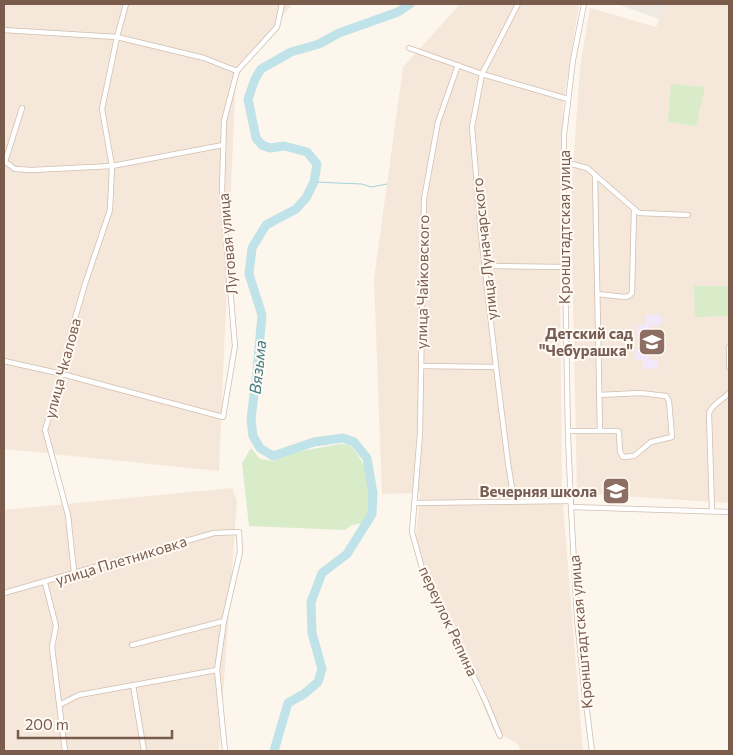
<svg xmlns="http://www.w3.org/2000/svg" width="733" height="755" font-family="Commissioner,sans-serif">
<style>
.residential{fill:#f5e8da}
.industrial{fill:#efe9e4}
.education{fill:#f3e8fa}
.green{fill:#d8ecc9}
.lines{fill:none;stroke-linecap:round;stroke-linejoin:round}
.stream{stroke:#a5d3da;stroke-width:1}
.river{stroke:#bfe3e8;stroke-width:9}
.street-casing{stroke:#d1beb0;stroke-width:6}
.street{stroke:#fff;stroke-width:4.5}
.labels{text-anchor:middle;dominant-baseline:central;stroke-width:4;stroke-linejoin:round;paint-order:stroke}
.street-label{font-size:15px;fill:#7a5c4d;stroke:#fffaf3}
.education-label{font-size:15px;font-weight:bold;fill:#785e54;stroke:#fffaf3;text-anchor:end}
.water-label{font-size:16px;font-style:italic;fill:#437c86;stroke:#fffaf3}
</style>
<rect width="100%" height="100%" fill="#fdf6ec"/>
<!-- residential -->
<g class="residential">
<polygon points="4,4 293,4 236,70 219,471 4,449"/>
<polygon points="460,4 579,4 563,105 560,265 562,492 583,751 521,751 517,743 494,731 415,545 420,493 382,494 374,279 403,67"/>
<polygon points="665,4 729,4 729,503 577,493 571,196 580,67 590,8 656,27"/>
<polygon points="232,488 237,500 219,751 4,751 4,510"/>
</g>
<!-- industrial -->
<polygon class="industrial" points="617,4 665,4 659,19"/>
<!-- education -->
<g class="education">
<polygon points="646,315 661,315 661,325 651,325 651,337 660,337 660,347 649,347 649,359 658,360 658,369 643,369 643,360 635,360 635,349 645,349 645,336 637,335 637,325 646,325"/>
<polygon points="602,482 606,482 607,486 630,486 630,496 602,496"/>
</g>
<!-- green -->
<g class="green">
<polygon points="671,84 705,87 696,126 668,122"/>
<polygon points="694,286 729,286 729,316 695,317"/>
<path d="M340,444l10,1c19,20 29,54 13,78l-11,2 -7,5 -96,-4 -7,-63 9,-15 9,11 13,2 23,-9z"/>
</g>
<g class="lines">
<!-- stream -->
<polyline class="stream" points="314,182 362,184 371,187 387,184"/>
<!-- river -->
<polyline class="river" points="274,751 288,703 304,694 318,682 322,669 312,633 311,602 322,573 347,554 372,514 373,493 367,458 354,442 343,438 314,442 273,456 260,448 253,436 251,419 257,371 262,315 249,274 252,248 266,225 296,209 306,198 314,182 317,164 307,152 284,146 270,148 262,145 256,138 248,99 255,79 261,69 291,52 319,44 339,33 398,12 410,4"/>
<!-- street casing -->
<g class="street-casing">
<g id="street">
<polyline points="584,4 573,60 564,135 564,216 568,435 571,507 577,619 584,688 592,751"/>
<polyline points="4,30 117,37 204,58 237,71 277,27 282,4"/>
<polyline points="409,48 482,74 568,99"/>
<polyline points="458,65 438,122 424,199 420,433 412,532 422,568 486,702 500,736"/>
<polyline points="4,161 15,169 32,170 112,166 223,145"/>
<polyline points="5,162 22,108"/>
<polyline points="564,162 587,168 639,213 688,215"/>
<polyline points="595,175 600,431"/>
<polyline points="485,266 564,267"/>
<polyline points="597,294 625,297 629,296 632,293 634,209"/>
<polyline points="729,347 729,367"/>
<polyline points="4,361 62,374 223,417 235,346 222,191 224,121 237,71"/>
<polyline points="421,366 496,367"/>
<polyline points="568,431 618,431 619,433 620,452 623,457 634,456 651,442 672,437 669,401 666,396 640,393 599,395"/>
<polyline points="514,501 508,463 496,367 481,234 472,127 482,74 518,4"/>
<polyline points="416,503 571,501"/>
<polyline points="571,507 729,512"/>
<path d="M712,511l-3,-98c5,-11 13,-12 20,-20"/>
<polyline points="74,572 68,515 45,430 62,374 73,325 85,284 110,210 112,166 102,109 117,37 126,4"/>
<polyline points="45,583 56,626 52,647 65,751"/>
<polyline points="4,593 214,533 239,532 240,552 224,621 217,670 225,751"/>
<polyline points="132,645 224,621"/>
<polyline points="133,685 144,751"/>
<polyline points="59,705 79,695 217,670"/>
</g>
</g>
<!-- street -->
<use href="#street" class="street"/>
</g>
<!-- icons -->
<defs>
<g id="school-square" transform="scale(1.4375)"><rect x="-9" y="-9" width="18" height="18" rx="4" fill="#8d6e63" stroke="#fffaf3"/><path d="M0-5L7-2L0 1L-7-2ZM-4 1L0 2.5L4 1V4Q0 6-4 4Z" fill="#fff"/></g>
</defs>
<g fill-rule="evenodd">
<use href="#school-square" x="652" y="342"/>
<use href="#school-square" x="616" y="491"/>
</g>
<g class="labels">
<!-- street labels -->
<g class="street-label">
<text transform="translate(564 227) rotate(-90)">Кронштадтская улица</text>
<text transform="translate(227 244) rotate(-95)">Луговая улица</text>
<text transform="translate(484 249) rotate(-96)">улица Луначарского</text>
<text transform="translate(422 282) rotate(-89)">улица Чайковского</text>
<text transform="translate(62 368) rotate(-75)">улица Чкалова</text>
<text transform="translate(121 560) rotate(-17)">улица Плетниковка</text>
<text transform="translate(449 621) rotate(65)">переулок Репина</text>
<text transform="translate(580 632) rotate(-95)">Кронштадтская улица</text>
</g>
<!-- education labels -->
<g class="education-label">
<text x="633" y="333">Детский сад<tspan x="633" dy="17">"Чебурашка"</tspan></text>
<text x="597" y="491">Вечерняя школа</text>
</g>
<!-- water labels -->
<g class="water-label">
<text transform="translate(257 367) rotate(-84)">Вязьма</text>
</g>
</g>
<!-- border -->
<rect width="733" height="755" fill="none" stroke="#7a5c4d" stroke-width="10"/>
<!-- scale -->
<path d="M18 730v8h154v-8" fill="none" stroke="#7a5c4d" stroke-width="2.5"/>
<text x="25" y="730" font-size="15" fill="#7a5c4d" stroke="#fffaf3" stroke-width="4" paint-order="stroke">200 m</text>
</svg>
